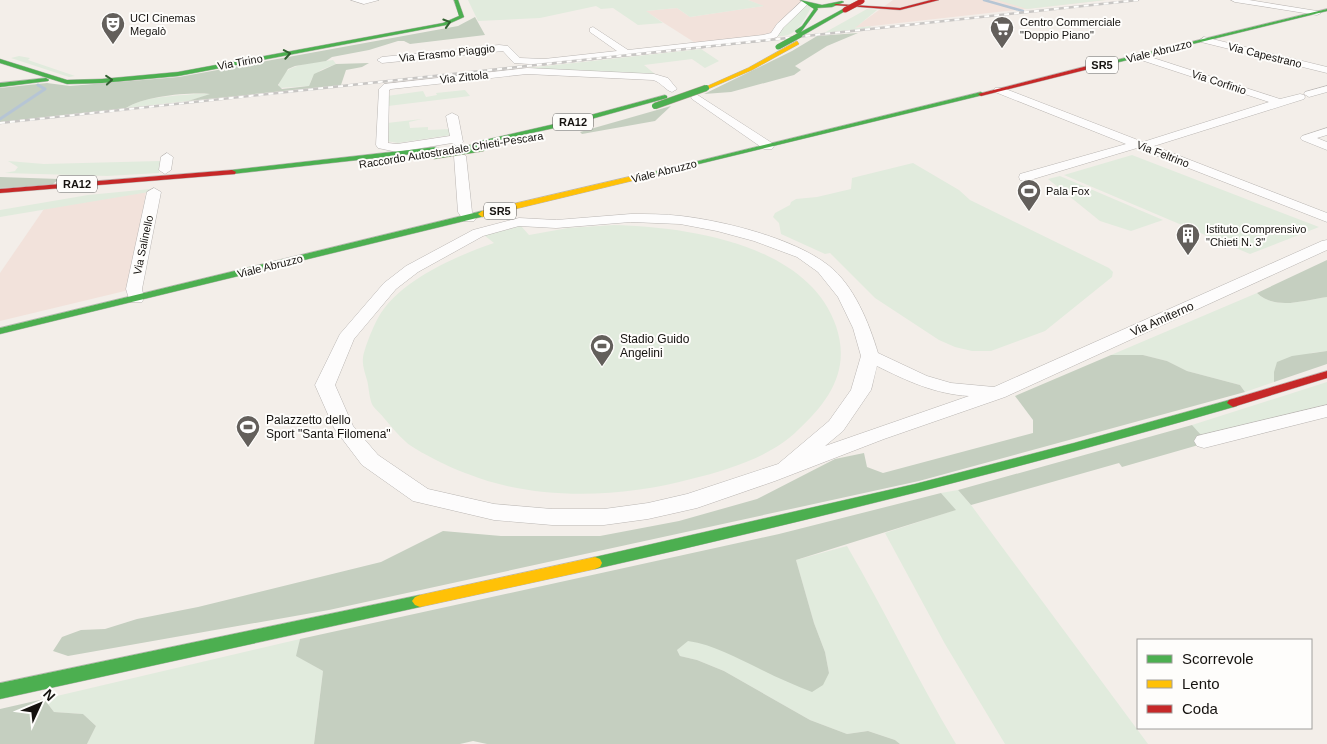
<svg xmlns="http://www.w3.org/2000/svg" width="1327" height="744" font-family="Arial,sans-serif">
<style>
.industrial{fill:#f2e2db}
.green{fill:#e1ebdd}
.forest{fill:#c5cfc0}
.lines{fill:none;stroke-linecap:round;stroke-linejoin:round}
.stream-far1{stroke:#b6c5d4;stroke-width:2.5}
.stream{stroke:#b6c5d4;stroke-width:3}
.street-casing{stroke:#bab6b3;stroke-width:1}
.fast-casing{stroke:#bab6b3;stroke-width:1}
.slow-casing{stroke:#bab6b3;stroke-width:1}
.jam-casing{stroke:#bab6b3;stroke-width:1}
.street{fill:#fdfcfc;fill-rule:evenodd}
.fast{fill:#4caf50;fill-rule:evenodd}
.slow{fill:#ffc107;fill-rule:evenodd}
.jam{fill:#c62828;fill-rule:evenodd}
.rail-casing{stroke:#c8c6c4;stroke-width:2.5}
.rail{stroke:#fefdfb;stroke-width:2;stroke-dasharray:5;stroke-linecap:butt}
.fast-bridge-far2-casing{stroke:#aea395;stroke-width:5.5;stroke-linecap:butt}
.fast-bridge-far1-casing{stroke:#aea395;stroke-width:7;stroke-linecap:butt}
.fast-bridge-casing{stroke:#aea395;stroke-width:9;stroke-linecap:butt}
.jam-bridge-casing{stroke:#aea395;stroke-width:5.5;stroke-linecap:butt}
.fast-bridge-far2{stroke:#4caf50;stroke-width:5}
.fast-bridge-far1{stroke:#4caf50;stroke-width:6}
.fast-bridge{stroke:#4caf50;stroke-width:8}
.jam-bridge{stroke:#c62828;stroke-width:5}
.oneway{stroke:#306030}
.labels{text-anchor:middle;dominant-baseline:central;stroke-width:4;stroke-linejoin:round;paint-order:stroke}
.far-poi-label{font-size:11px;fill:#15120f;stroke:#fefdfb;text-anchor:start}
.far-street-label{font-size:11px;fill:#15120f;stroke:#fefdfb}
.shield{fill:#fefdfb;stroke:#5b5856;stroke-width:1}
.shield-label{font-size:11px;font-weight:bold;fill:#15120f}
.street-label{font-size:12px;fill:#15120f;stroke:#fefdfb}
.poi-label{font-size:12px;fill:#15120f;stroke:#fefdfb;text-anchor:start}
</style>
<rect width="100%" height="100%" fill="#f3eee9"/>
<!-- industrial -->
<g class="industrial">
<polygon points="748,0 801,0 802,2 770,34 697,44 645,11 677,8 690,17 763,6"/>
<polygon points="893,0 1106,0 854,28"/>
<polygon points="146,192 129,290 0,321 0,273 44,209"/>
</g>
<!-- green -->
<g class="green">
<polygon points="468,0 748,0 764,6 690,17 677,8 646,11 663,23 638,25 613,8 601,9 596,6 540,18 478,21"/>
<polygon points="997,0 1106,0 1027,9"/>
<path d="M803,6h9c-8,14 -16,33 -36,30z"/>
<polygon points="867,9 877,10 855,28 871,26 869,28 824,33"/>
<polygon points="701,49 719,61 705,68 692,59 644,65 656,75 528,68"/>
<polygon points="19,56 30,58 28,60 75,76 69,77 11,58"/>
<path d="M333,60l3,4 -15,6 -9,8 -3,8 -30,2c-1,-26 36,-25 54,-28z"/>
<polygon points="465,90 470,96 388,106 387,96 423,91 426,97 437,95 436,93"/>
<path d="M196,94h15l-23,7 -62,7c19,-12 49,-12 70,-14z"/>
<polygon points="422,119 409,122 410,128 428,127 428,130 451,129 451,135 398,143 386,141 387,123"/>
<polygon points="1132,155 1319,227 1250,254 1064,175"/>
<polygon points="8,161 44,164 160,161 159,173 107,176 5,173 15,171 18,167"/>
<polygon points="913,163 959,190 970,200 1109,268 1113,272 1112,277 1045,331 991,351 972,351 955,347 939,340 875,298 830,253 825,254 781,234 779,223 773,217 775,213 790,205 791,202 796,199 817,197 851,189 852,178"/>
<polygon points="1060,176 1163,220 1131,231 1100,221 1048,179"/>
<polygon points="150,189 149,192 0,217 0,210 88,195"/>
<path d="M614,225c74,2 194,19 222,101 15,44 -7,75 -38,104 -27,27 -71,40 -107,49 -69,19 -156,22 -223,-5 -13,-4 -54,-24 -62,-32 -8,-7 -15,-16 -22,-24 -3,-4 -8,-8 -11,-12 -4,-7 -4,-19 -6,-26 -2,-7 -5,-15 -4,-22 1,-9 10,-31 15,-40 20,-37 78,-62 116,-75l-10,-8 37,-9 8,9 39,-7z"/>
<path d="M1257,293c19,18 47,7 70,4v54l-16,2 -37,29 -29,10 -5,-7 -53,-14 -20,-10 -24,-6h-32z"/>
<polygon points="1327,382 1327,404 1200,439 1192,425"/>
<polygon points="958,490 971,505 1148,744 1005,744 945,644 885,533 955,510 941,493"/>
<path d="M847,546c38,65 70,133 109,198h-56l-5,-4 -27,-9 -21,3 -37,-14 -86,-49 -27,-11 -17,-4 -3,-6 11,-10 141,33 -4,-21 -11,-29 -18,-63z"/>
<polygon points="300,639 297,656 323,671 314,744 87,744 96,726 83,714 54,712 44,699"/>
</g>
<!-- forest -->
<g class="forest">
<path d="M475,17l10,18 -75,9 -6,-3h-6l-29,9 -37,7 -6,4 -31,5 -7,3 -10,16 4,4 27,-3 5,-12 22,-10 33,-1 -7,4 -16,3 -5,15 -153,16 22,-7c-21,-2 -66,2 -84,14l-126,14v-34l47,-5 23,3 109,-9 279,-51z"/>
<polygon points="858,33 827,46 795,66 801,70 794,75 731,92 704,94 792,51 817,36"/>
<polygon points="671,106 655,121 582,134 580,132"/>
<polygon points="0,177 59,179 53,184 0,188"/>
<path d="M1327,260v37c-23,3 -51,14 -70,-4z"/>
<polygon points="1327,351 1327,364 1274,382 1274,372 1277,362 1292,356"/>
<polygon points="1111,355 1143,355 1167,361 1187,371 1240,385 1245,392 919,481 329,610 68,656 53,651 62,637 81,630 105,629 137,619 198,607 381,562 443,531 501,536 600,536 679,521 757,499 835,459 864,453 867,467 883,473 1033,433 1033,420 1015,396"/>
<polygon points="1192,425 1201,435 1202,444 1122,467 1119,463 971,505 958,490"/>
<path d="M941,493l15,17 -160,50 18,63 11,29 4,21 -6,12 -11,7c-18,-7 -37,-15 -54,-24 -23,-11 -44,-23 -70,-27l-11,9 3,6 17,4 27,11 86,49 37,14 21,-3 27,9 5,4h-413l-14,-3 -13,3h-146l9,-73 -27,-15 4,-17 479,-105z"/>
<polygon points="44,699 54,712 83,714 96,726 87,744 0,744 0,709"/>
</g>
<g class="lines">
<!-- stream-far1 -->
<polyline class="stream-far1" points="984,0 1023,11"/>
<!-- stream -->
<polyline class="stream" points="0,119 45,89 38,85"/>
<!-- street casing -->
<g class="street-casing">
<g id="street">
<polygon points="351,0 379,0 364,4"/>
<polygon points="1231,0 1249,0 1317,11 1321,13 1317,15 1235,2"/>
<polygon points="802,1 809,3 783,28 777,37 764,41 544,65 514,63 503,51 382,63 377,60 382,57 499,45 508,46 520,58 544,59 617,51 590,32 590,28 593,27 628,50 763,35 771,33 777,24"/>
<polygon points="1204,37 1327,67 1327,73 1201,42 1200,40"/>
<polygon points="1138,53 1280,99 1300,94 1304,95 1305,97 1304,99 1154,146 1327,213 1327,222 1137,148 1030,180 1020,180 1019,177 1020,174 1126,144 995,92 994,90 995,88 1003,88 1143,142 1269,102 1135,58 1135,54"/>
<path d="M527,68l127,6 14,4 9,11 -5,3c-7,-2 -11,-10 -19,-12l-126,-6 -136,15 -2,1 -1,53 9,1 53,-8 -4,-20 6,-3 6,3 5,26 -6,4 -5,-3 -55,9 -19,-4 -2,-3 3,-56 5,-5z"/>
<polygon points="1327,86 1327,92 1309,97 1304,94 1305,92"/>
<polygon points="696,94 772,143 774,146 772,149 764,149 692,99 691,97 692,95"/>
<polygon points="1327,128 1327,135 1317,138 1327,142 1327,150 1302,140 1300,138 1302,136"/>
<polygon points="460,152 466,156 472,212 476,218 474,221 464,221 458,212 454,156"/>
<polygon points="167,153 173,157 171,170 165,174 159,170 161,157"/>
<polygon points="154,188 161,192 142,289 144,298 142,302 130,302 126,289 147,192"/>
<path d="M631,214c16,0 33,0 50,2 43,5 112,22 147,49 26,20 41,58 50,88l49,23 24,7 43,4 328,-146 5,-1v10l-322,147 -121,42 -109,42 -78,27 -49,11 -44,6h-52l-58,-5 -81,-19 -51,-36 -28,-37 -19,-43 25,-51 44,-51 22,-17 67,-36 46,-12 37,2zM631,222l49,2 37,7 37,10 43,16 21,15 20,25 15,31 8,28 -10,34 -22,31 -51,43 -91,30 -39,9 -44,6h-52l-58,-5 -66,-15 -50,-34 -25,-29 -18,-41 19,-46 42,-50 22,-17 65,-36 36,-10 37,2zM877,366c30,15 58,28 92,30l-144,50 18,-15 28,-41z"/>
<polygon points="1327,405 1327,417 1204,448 1197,446 1194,441 1197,436"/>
</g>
</g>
<!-- fast casing -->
<g class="fast-casing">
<g id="fast">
<polygon points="454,0 458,0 464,17 446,25 178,76 102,83 67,84 0,63 0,59 67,80 102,79 178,72 443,23 459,16"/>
<polygon points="800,0 822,5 842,1 844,2 832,7 817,8 818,9 801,32 843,9 847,10 800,37 795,31 802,26 814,9"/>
<polygon points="1327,9 1327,11 1103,66 1100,64"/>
<polygon points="46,78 49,80 48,81 0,87 0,83"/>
<polygon points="981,92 984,94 983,95 641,178 637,176"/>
<polygon points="665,95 667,96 667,98 573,124 480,144 476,142 572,120"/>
<polygon points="436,147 440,149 439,151 232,174 228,172 232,170"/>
<polygon points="482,211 486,214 485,216 0,334 0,328"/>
<path d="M1233,399l4,1 2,3 -2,3c-212,61 -426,114 -642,163l-5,-2 -2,-4 2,-4 5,-2 320,-73 159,-41z"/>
<polygon points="420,595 425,597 428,601 425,605 420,607 0,699 0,683"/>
</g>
</g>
<!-- slow casing -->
<g class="slow-casing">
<g id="slow">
<polygon points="797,41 799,44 752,70 708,89 703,88 748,68"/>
<polygon points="641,174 645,176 644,178 482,217 478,214 482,211"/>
<polygon points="595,557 600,559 602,563 600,567 595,569 420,607 415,605 412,601 415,597 420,595"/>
</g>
</g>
<!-- jam casing -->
<g class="jam-casing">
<g id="jam">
<polygon points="931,0 939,0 900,10 834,5 836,4 900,8"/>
<polygon points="1103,62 1105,65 981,96 978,94"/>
<polygon points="232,170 236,172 235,174 0,193 0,189"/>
<polygon points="1327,371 1327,378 1233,407 1227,403 1229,400"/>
</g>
</g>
<!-- street -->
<use href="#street" class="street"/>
<!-- fast -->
<use href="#fast" class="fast"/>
<!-- slow -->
<use href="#slow" class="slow"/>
<!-- jam -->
<use href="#jam" class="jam"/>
<!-- rail casing -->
<g class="rail-casing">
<polyline id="rail" points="0,123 1138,0"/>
</g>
<!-- rail -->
<use href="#rail" class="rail"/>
<!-- fast-bridge-far2 casing -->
<g class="fast-bridge-far2-casing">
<polyline id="fast-bridge-far2" points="778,47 800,35"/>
</g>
<!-- fast-bridge-far1 casing -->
<g class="fast-bridge-far1-casing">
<polyline id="fast-bridge-far1" points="655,106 706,88"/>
</g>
<!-- fast-bridge casing -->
<g class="fast-bridge-casing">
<polyline id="fast-bridge" points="433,155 483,147"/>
</g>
<!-- jam-bridge casing -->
<g class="jam-bridge-casing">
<polyline id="jam-bridge" points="845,10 862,1"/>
</g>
<!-- fast-bridge-far2 -->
<use href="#fast-bridge-far2" class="fast-bridge-far2"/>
<!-- fast-bridge-far1 -->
<use href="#fast-bridge-far1" class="fast-bridge-far1"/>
<!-- fast-bridge -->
<use href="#fast-bridge" class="fast-bridge"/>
<!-- jam-bridge -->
<use href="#jam-bridge" class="jam-bridge"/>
</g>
<!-- one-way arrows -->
<defs><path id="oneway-chevron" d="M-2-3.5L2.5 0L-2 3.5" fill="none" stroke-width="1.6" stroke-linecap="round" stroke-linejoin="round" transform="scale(1.25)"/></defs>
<g class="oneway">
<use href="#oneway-chevron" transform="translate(447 23) rotate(-17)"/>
<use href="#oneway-chevron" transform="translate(287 54) rotate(-10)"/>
<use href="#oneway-chevron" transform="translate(109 80) rotate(-5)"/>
</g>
<!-- icons -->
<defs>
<g id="theatre-pin" transform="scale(1.25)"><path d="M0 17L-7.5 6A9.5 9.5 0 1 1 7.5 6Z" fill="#635f5b" stroke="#fefdfb"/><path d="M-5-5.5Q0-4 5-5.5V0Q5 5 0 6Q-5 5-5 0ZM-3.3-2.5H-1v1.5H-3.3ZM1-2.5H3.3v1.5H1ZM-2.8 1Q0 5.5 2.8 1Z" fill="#fff"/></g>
<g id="supermarket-pin" transform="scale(1.25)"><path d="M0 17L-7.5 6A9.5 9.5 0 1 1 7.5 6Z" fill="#635f5b" stroke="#fefdfb"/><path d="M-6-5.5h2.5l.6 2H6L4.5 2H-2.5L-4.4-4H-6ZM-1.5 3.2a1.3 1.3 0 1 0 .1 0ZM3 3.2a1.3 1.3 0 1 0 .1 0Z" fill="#fff"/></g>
<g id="stadium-pin" transform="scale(1.25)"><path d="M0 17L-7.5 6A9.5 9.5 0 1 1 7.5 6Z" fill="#635f5b" stroke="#fefdfb"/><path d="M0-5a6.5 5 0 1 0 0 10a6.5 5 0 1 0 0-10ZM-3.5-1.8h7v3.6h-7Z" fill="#fff"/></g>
<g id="building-pin" transform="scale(1.25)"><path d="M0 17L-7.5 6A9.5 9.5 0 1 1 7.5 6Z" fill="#635f5b" stroke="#fefdfb"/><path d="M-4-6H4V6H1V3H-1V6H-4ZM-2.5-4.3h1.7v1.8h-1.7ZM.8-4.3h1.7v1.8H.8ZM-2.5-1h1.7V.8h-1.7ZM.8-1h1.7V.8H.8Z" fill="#fff"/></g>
</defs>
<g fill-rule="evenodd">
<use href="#theatre-pin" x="113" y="24"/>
<use href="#supermarket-pin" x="1002" y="28"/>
<use href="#stadium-pin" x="1029" y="191"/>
<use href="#building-pin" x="1188" y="235"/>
<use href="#stadium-pin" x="602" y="346"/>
<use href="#stadium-pin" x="248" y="427"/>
</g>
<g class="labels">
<!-- far-poi labels -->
<g class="far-poi-label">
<text x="130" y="18">UCI Cinemas<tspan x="130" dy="13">Megalò</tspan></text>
<text x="1020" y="22">Centro Commerciale<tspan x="1020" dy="13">"Doppio Piano"</tspan></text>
<text x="1046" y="191">Pala Fox</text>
<text x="1206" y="229">Istituto Comprensivo<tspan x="1206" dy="13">"Chieti N. 3"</tspan></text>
</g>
<!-- far-street labels -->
<g class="far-street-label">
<text transform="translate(1159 51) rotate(-14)">Viale Abruzzo</text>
<text transform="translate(447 53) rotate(-6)">Via Erasmo Piaggio</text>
<text transform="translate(1265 55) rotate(14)">Via Capestrano</text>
<text transform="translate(240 62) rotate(-10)">Via Tirino</text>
<text transform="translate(464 77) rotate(-6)">Via Zittola</text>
<text transform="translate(1219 82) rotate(18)">Via Corfinio</text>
<text transform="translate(451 150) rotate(-9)">Raccordo Autostradale Chieti-Pescara</text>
<text transform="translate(1163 154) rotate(21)">Via Feltrino</text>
<text transform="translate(664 171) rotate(-14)">Viale Abruzzo</text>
<text transform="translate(143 245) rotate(-78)">Via Salinello</text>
<text transform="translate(270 266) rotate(-14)">Viale Abruzzo</text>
</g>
<!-- shield labels -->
<g class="shield">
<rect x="1086" y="56.5" width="32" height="17" rx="4"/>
<rect x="553" y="113.5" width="40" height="17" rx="4"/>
<rect x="57" y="175.5" width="40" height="17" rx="4"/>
<rect x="484" y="202.5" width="32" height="17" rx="4"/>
</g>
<g class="shield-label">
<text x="1102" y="65">SR5</text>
<text x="573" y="122">RA12</text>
<text x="77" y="184">RA12</text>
<text x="500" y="211">SR5</text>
</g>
<!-- street labels -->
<g class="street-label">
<text transform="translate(1162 319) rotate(-24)">Via Amiterno</text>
</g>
<!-- poi labels -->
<g class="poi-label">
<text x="620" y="339">Stadio Guido<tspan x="620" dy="14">Angelini</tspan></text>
<text x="266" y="420">Palazzetto dello<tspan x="266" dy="14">Sport "Santa Filomena"</tspan></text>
</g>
</g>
<!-- legend -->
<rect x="1137" y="639" width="175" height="90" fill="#fefdfb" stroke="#a19f9d"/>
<rect x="1147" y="655" width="25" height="8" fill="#4caf50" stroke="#a19f9d"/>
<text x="1182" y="664" font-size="15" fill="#15120f">Scorrevole</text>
<rect x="1147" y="680" width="25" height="8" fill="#ffc107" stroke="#a19f9d"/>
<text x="1182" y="689" font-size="15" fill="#15120f">Lento</text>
<rect x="1147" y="705" width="25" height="8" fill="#c62828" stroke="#a19f9d"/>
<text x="1182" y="714" font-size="15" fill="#15120f">Coda</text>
<!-- north arrow -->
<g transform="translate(40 704) rotate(46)" stroke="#fefdfb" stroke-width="4" paint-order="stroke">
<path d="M0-4L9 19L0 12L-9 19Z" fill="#15120f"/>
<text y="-8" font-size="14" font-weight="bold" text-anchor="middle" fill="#15120f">N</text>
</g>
</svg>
